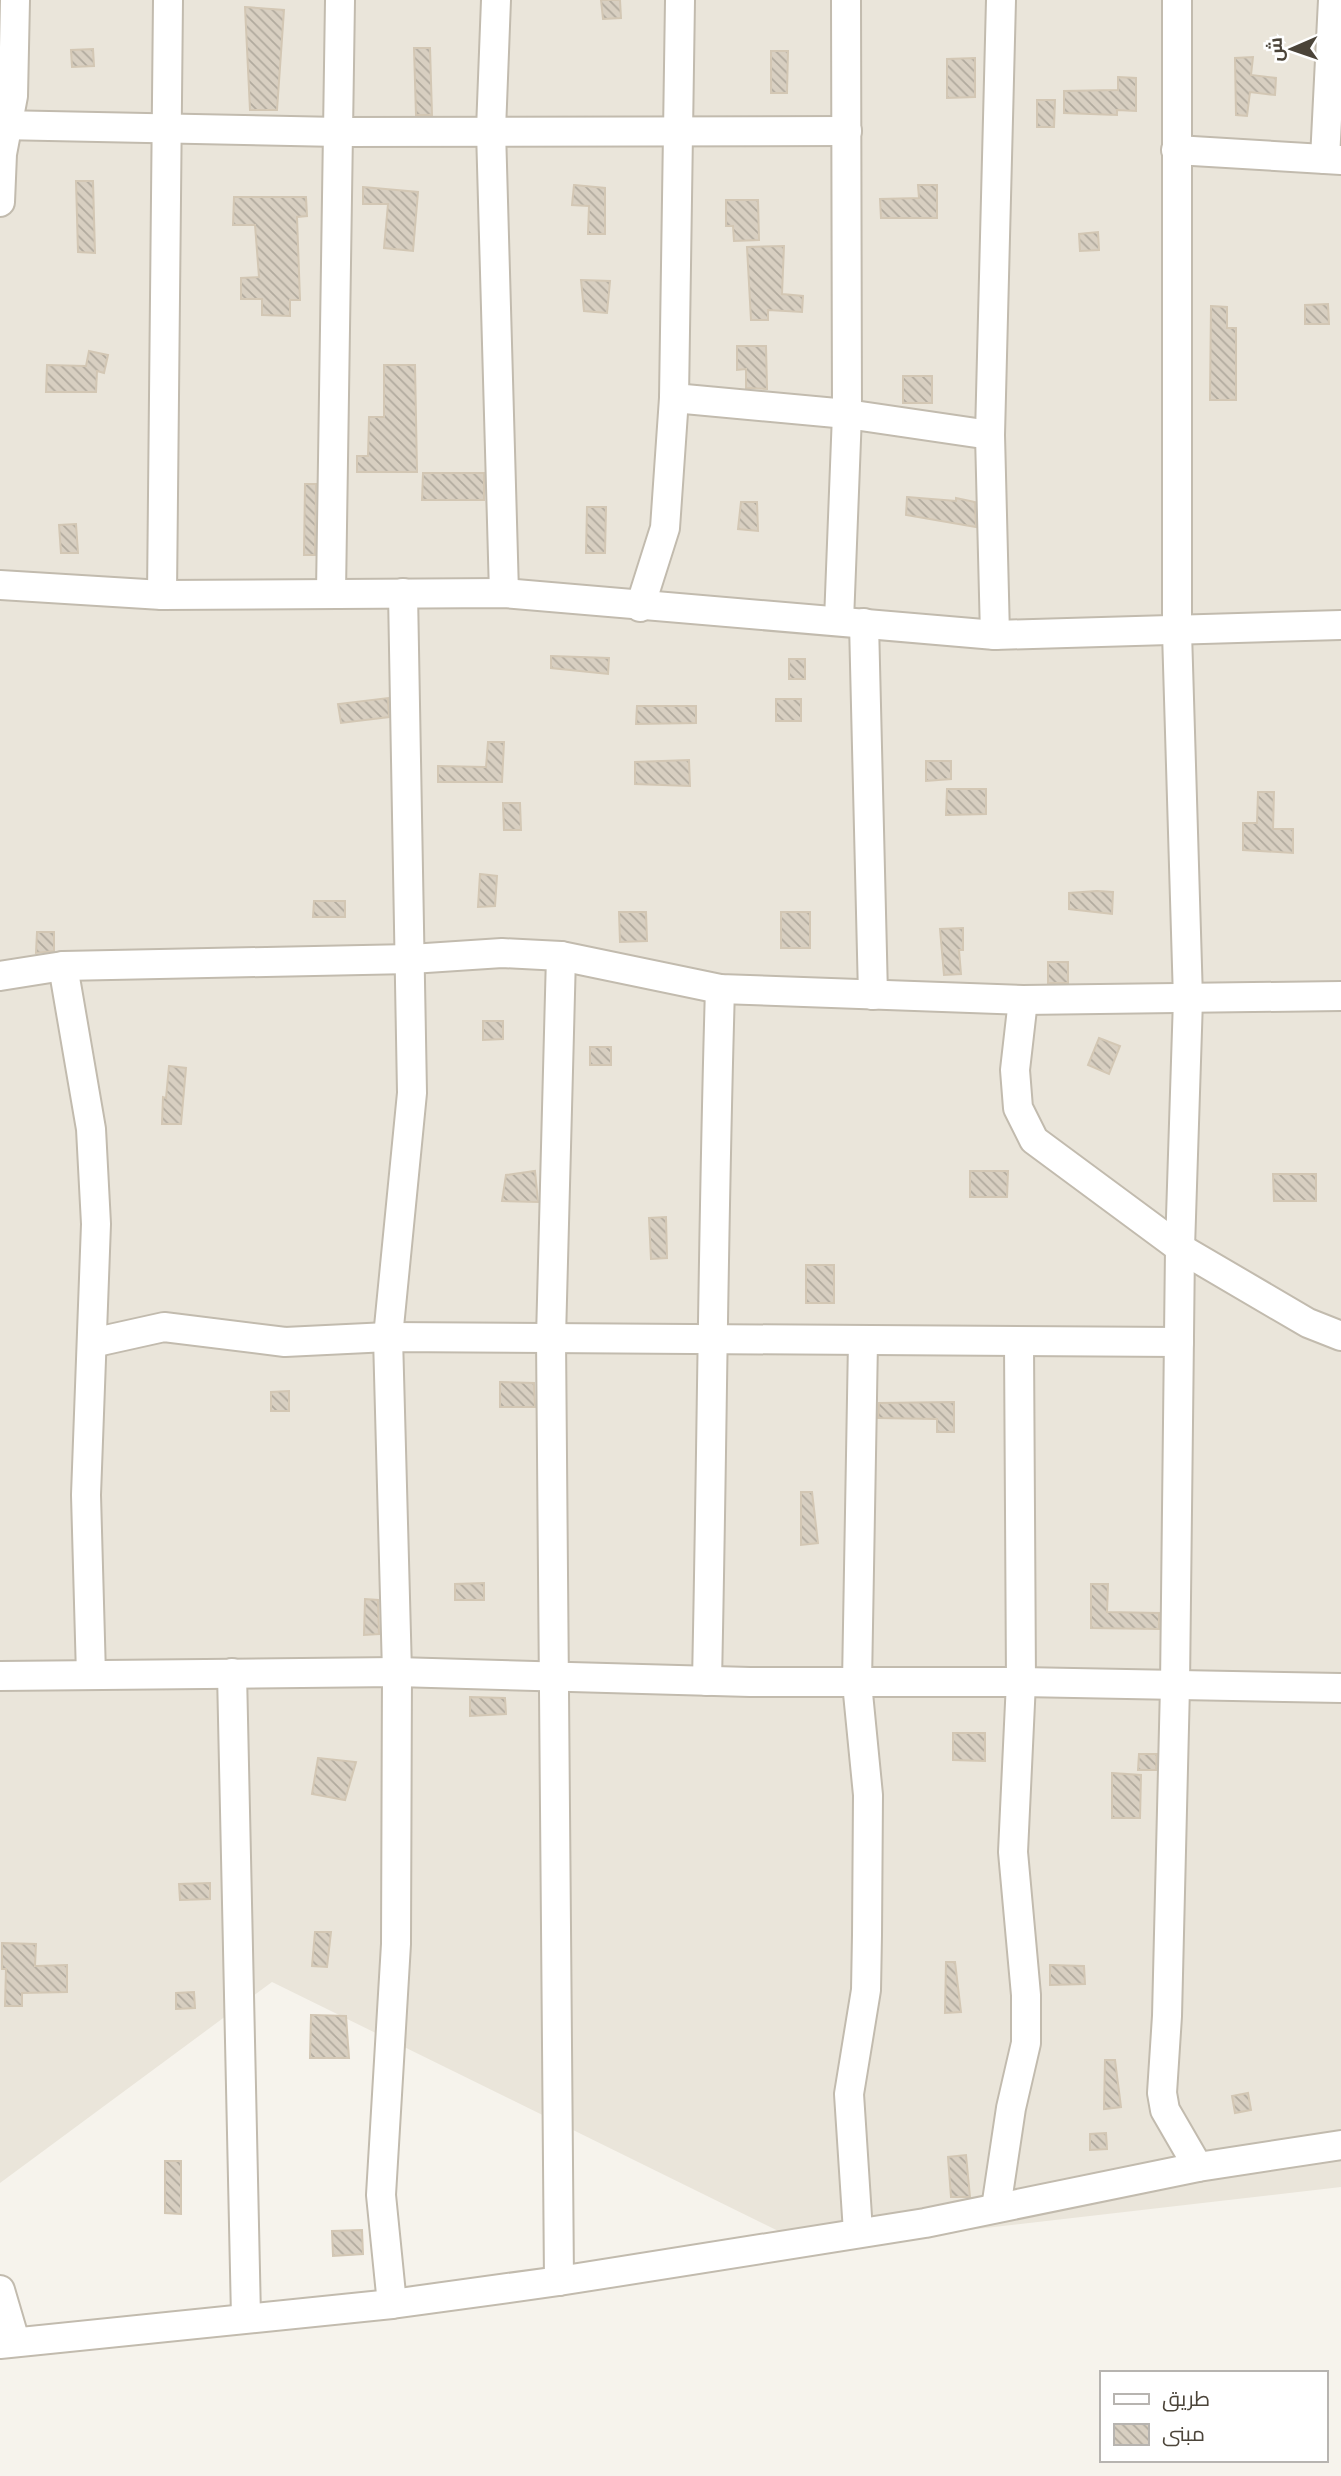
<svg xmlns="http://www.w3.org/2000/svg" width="1341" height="2476" font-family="Inter,Cairo,sans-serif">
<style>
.residential{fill:#eae5da}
.building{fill:url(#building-back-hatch);stroke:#d3c7b4;stroke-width:2}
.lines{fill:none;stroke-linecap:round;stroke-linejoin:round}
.minor-casing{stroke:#c2bbae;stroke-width:32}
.minor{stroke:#fff;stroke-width:28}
</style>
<defs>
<pattern id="building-back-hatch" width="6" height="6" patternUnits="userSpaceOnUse" patternTransform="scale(1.75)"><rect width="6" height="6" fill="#d8cfc1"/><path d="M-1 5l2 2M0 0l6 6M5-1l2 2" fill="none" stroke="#b1aa9e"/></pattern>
</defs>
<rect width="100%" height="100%" fill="#f6f3ec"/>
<!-- residential -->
<polygon class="residential" points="0,0 1341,0 1341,2187 813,2248 272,1982 0,2183"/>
<!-- building -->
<g class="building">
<polygon points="601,0 620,0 621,18 603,19"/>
<polygon points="245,7 284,10 277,110 250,110"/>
<polygon points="414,48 430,48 432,115 416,115"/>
<polygon points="93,49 94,66 72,67 71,50"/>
<polygon points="771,51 788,51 787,93 771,93"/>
<polygon points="1253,57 1251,75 1276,78 1275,95 1250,92 1247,116 1236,115 1235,58"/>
<polygon points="975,58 975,97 947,98 947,59"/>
<polygon points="1118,77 1136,78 1136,111 1117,110 1117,115 1064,113 1064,91 1118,90"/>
<polygon points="1037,100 1055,100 1054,127 1037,127"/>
<polygon points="76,181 93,181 95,253 78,252"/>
<polygon points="574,185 605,188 605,234 588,234 589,206 572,205"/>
<polygon points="918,185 937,185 937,218 881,218 880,199 919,198"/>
<polygon points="363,187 418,192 413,251 384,248 388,204 363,204"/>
<polygon points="234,197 306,197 307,216 297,217 300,300 290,300 290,316 262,315 262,299 241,299 241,278 259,277 255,225 233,225"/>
<polygon points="726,200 758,200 759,240 734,241 733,226 726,226"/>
<polygon points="1098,232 1099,250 1080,251 1079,234"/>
<polygon points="784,246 782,294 803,296 802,312 768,310 768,320 751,320 747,247"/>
<polygon points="581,280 610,281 607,313 584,311"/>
<polygon points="1328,304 1329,324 1305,324 1305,305"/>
<polygon points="1211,306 1227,307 1227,328 1236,328 1236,400 1210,400"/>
<polygon points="737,346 766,346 767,389 746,388 746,369 737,370"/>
<polygon points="89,351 108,355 104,373 97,371 96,392 46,392 47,365 86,366"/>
<polygon points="384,365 415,365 417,472 357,472 357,456 368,456 369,417 384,417"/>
<rect x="903" y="376" width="29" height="27"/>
<polygon points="423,473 484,473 484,500 422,500"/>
<polygon points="305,484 316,484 315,555 304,555"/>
<polygon points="907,497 956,501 956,498 975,502 976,527 906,515"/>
<polygon points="741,502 757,502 758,531 738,529"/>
<polygon points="587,507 606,507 605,553 586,553"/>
<polygon points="76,524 78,553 61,553 59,525"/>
<polygon points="551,656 609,658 608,674 551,668"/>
<rect x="789" y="659" width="16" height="20"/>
<polygon points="388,698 389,717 341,723 338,704"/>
<rect x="776" y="699" width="25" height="22"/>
<polygon points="637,706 696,706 696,723 636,724"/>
<polygon points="488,742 504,742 502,782 438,782 438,766 486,767"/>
<polygon points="689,760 690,786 635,784 635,762"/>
<polygon points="926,761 951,761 951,779 926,781"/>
<polygon points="947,789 986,789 986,814 946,815"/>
<polygon points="1258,792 1274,792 1273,829 1293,829 1293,853 1243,850 1243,823 1257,823"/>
<polygon points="503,803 520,803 521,830 504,830"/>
<polygon points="480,874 497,876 495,906 478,907"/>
<polygon points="1097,891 1113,892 1112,914 1069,909 1069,893"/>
<polygon points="314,901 345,901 345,917 313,917"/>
<polygon points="619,912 646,912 647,941 620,942"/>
<rect x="781" y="912" width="29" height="36"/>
<polygon points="963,928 963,950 959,950 961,974 944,975 940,929"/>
<polygon points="37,932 54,932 54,951 36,953"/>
<rect x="1048" y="962" width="20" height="21"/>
<polygon points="483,1021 503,1021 503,1039 483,1040"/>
<polygon points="1099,1038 1120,1046 1109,1074 1088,1065"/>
<rect x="590" y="1047" width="21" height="18"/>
<polygon points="169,1066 186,1068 181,1124 162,1124 163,1097 166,1098"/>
<polygon points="535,1171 538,1202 502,1201 506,1175"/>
<polygon points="970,1171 1008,1171 1007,1197 970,1197"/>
<polygon points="1273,1174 1316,1174 1316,1201 1274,1201"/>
<polygon points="666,1217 667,1258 651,1259 649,1218"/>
<rect x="806" y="1265" width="28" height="38"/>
<polygon points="500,1382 534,1383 535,1407 500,1407"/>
<polygon points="289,1391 289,1411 271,1411 271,1392"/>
<polygon points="954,1402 954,1432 937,1432 937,1419 878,1418 879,1403"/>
<polygon points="801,1492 812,1492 818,1543 801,1545"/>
<polygon points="484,1583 484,1600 455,1600 455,1584"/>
<polygon points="1091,1584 1108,1584 1107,1612 1159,1613 1159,1629 1091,1628"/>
<polygon points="365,1599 378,1600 379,1634 364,1635"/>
<polygon points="470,1697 505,1698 506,1714 470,1716"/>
<polygon points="953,1733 985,1733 985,1761 953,1760"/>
<polygon points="1139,1754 1157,1754 1156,1770 1138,1770"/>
<polygon points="318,1758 356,1762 345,1800 312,1794"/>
<polygon points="1112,1773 1141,1775 1140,1818 1112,1818"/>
<polygon points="210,1883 210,1899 180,1900 179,1884"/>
<polygon points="315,1932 331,1932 327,1967 312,1966"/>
<polygon points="2,1943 36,1944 35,1966 67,1965 67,1992 22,1993 22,2006 5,2006 6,1969 2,1969"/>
<polygon points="946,1962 955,1962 961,2012 945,2013"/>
<polygon points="1050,1965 1084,1966 1085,1984 1050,1985"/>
<polygon points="194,1992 195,2008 176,2009 176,1993"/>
<polygon points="311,2015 346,2016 349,2058 310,2058"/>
<polygon points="1105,2060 1115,2060 1121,2107 1104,2109"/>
<polygon points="1248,2093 1251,2110 1235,2113 1232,2096"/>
<polygon points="1106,2133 1107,2149 1090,2150 1090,2134"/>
<polygon points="966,2155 970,2197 951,2197 948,2157"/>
<polygon points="165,2161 181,2161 181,2214 165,2213"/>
<polygon points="362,2230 363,2254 333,2256 332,2231"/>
</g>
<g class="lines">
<!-- minor casing -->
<g class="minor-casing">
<g id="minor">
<polyline points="496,0 491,130 504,593"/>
<polyline points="1177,0 1177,632 1188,999 1180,1248 1175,1686 1167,2016 1162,2093 1165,2110 1198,2167"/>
<polyline points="0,125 339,132 847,131"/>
<polyline points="1176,150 1341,160"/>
<polyline points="1325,159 1333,0"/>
<polyline points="0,202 2,154 13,96 15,0"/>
<polyline points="674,398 847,414 990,435"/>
<polyline points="0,585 162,595 504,593 995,635 1341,625"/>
<polyline points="331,592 340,0"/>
<polyline points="162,595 168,0"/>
<polyline points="640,607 665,528 674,398 680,0"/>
<polyline points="839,621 847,414 846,0"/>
<polyline points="864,623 873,995"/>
<polyline points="995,635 990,435 1001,0"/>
<polyline points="63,966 91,1129 96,1224 86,1495 91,1675"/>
<polyline points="0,976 63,966 411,959 502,953 561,956 720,989 1023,1000 1341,996"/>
<polyline points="1023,1000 1015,1070 1018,1108 1034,1140 1180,1248 1308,1323 1341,1336"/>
<polyline points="92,1343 164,1327 285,1342 388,1337 1179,1342"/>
<polyline points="232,1673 246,2317"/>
<polyline points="0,1676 397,1672 750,1682 1021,1682 1341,1688"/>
<path d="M707,1681c5,-230 6,-461 13,-692"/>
<polyline points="996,2208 1011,2108 1026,2043 1026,1995 1013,1852 1021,1682 1019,1343"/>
<polyline points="858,2232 849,2094 866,1990 867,1935 868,1795 857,1683 863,1341"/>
<polyline points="559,2281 551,1338 561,956"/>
<polyline points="0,2290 15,2341"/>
<polyline points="392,2304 381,2195 396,1944 397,1672 388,1337 412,1093 403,593"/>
<polyline points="0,2344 392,2304 559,2281 925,2223 1198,2167 1341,2145"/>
</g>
</g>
<!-- minor -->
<use href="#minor" class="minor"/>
</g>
<!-- legend -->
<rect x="1100" y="2371" width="228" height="91" fill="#ffffff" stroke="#b7b4b0" stroke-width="2"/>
<rect x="1114" y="2394" width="35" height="10" fill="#ffffff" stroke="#b7b4b0" stroke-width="2"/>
<text x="1162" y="2406" font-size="21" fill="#4b4439">طريق</text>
<rect x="1114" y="2424" width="35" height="21" fill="url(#building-back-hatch)" stroke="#b7b4b0" stroke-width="2"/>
<text x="1162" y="2441" font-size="21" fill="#4b4439">مبنى</text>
<!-- north arrow -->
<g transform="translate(1292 49) rotate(268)" stroke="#ffffff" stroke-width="5" paint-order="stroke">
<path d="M0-5L12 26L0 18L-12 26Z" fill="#4b4439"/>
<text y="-10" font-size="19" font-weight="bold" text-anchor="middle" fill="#4b4439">ش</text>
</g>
</svg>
